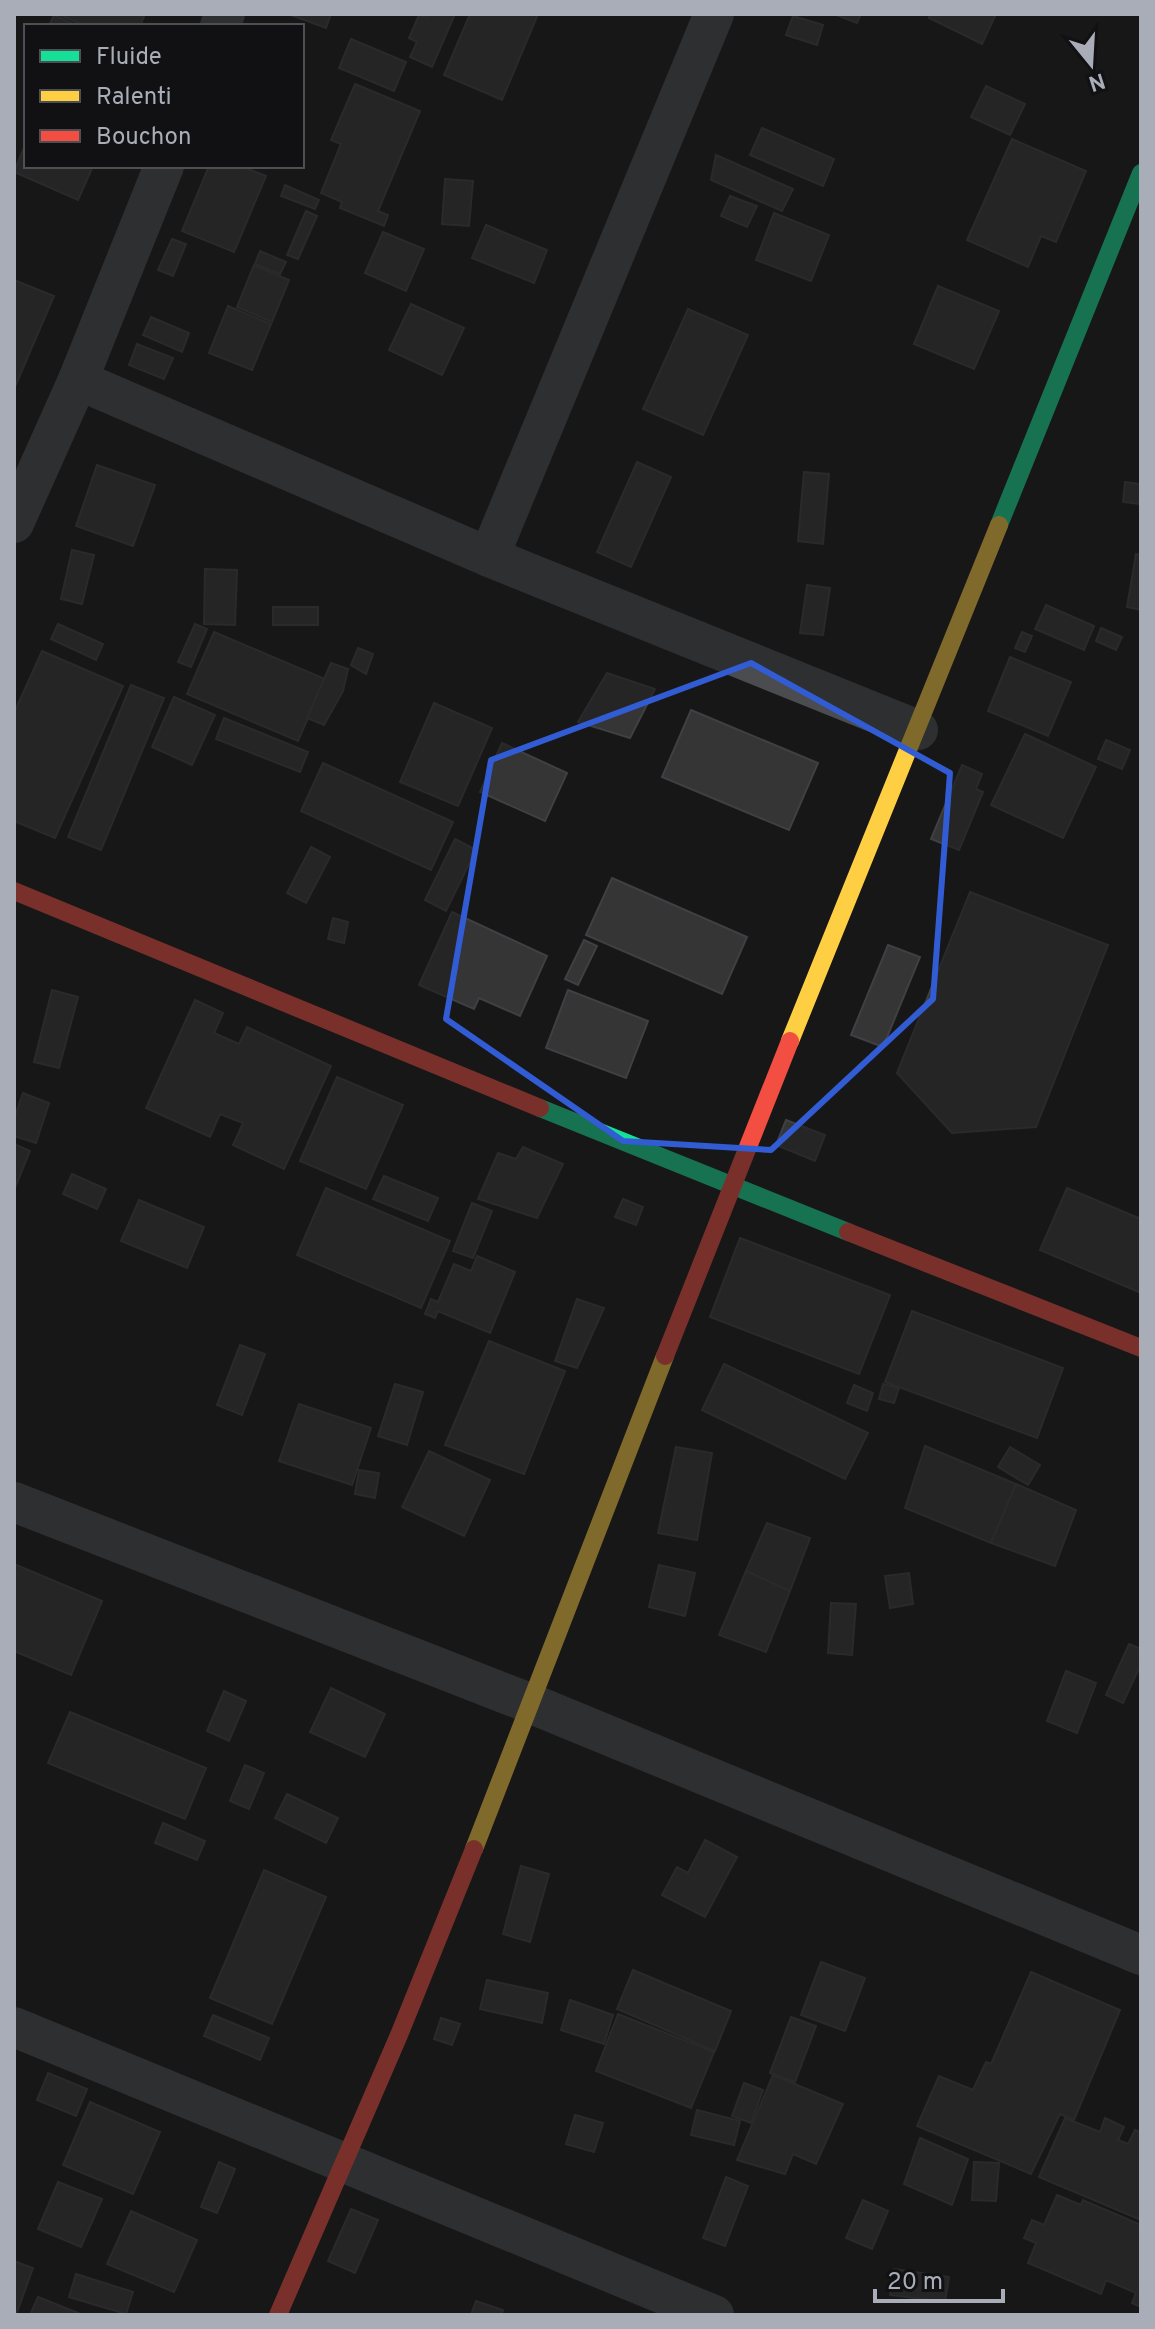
<svg xmlns="http://www.w3.org/2000/svg" width="1155" height="2329" font-family="Overpass,sans-serif">
<style>
.building{fill:#353536;stroke:#3f4043;stroke-width:2}
.lines{fill:none;stroke-linecap:round;stroke-linejoin:round}
.street{stroke:#4b4c50;stroke-width:40}
.fast{stroke:#16e098;stroke-width:18}
.slow{stroke:#ffcf43;stroke-width:18}
.jam{stroke:#f24e42;stroke-width:18}
.marked{fill:none;stroke:#325cd3;stroke-width:6;stroke-linejoin:round}
</style>
<rect width="100%" height="100%" fill="#171717"/>
<!-- building -->
<g class="building">
<polygon points="58,14 145,14 140,26 85,26"/>
<polygon points="288,14 331,14 326,28"/>
<polygon points="429,14 455,14 432,67 410,57 417,42 409,38 419,15 427,18"/>
<polygon points="470,14 538,14 502,100 444,75"/>
<polygon points="834,14 861,14 857,23"/>
<polygon points="930,14 996,14 982,44 929,18"/>
<polygon points="54,15 78,26 49,26"/>
<polygon points="793,16 823,25 817,45 786,35"/>
<polygon points="351,39 406,62 394,91 339,68"/>
<polygon points="355,84 420,111 378,211 388,215 384,226 340,208 342,202 321,193 341,144 331,140"/>
<polygon points="986,86 1025,104 1010,135 971,117"/>
<polygon points="762,128 834,159 823,186 750,155"/>
<polygon points="1012,139 1086,171 1056,242 1041,236 1028,267 967,240"/>
<polygon points="26,143 26,166 93,166 78,200 14,172"/>
<polygon points="716,155 793,189 782,211 711,180"/>
<polygon points="209,166 241,166 266,176 234,252 182,231"/>
<polygon points="445,179 473,181 469,226 442,224"/>
<polygon points="285,185 319,200 315,209 281,196"/>
<polygon points="730,196 757,206 747,227 721,216"/>
<polygon points="306,211 317,216 298,259 287,255"/>
<polygon points="774,213 829,235 811,281 756,260"/>
<polygon points="486,225 547,250 534,283 472,258"/>
<polygon points="383,232 424,249 406,291 365,273"/>
<polygon points="172,239 186,244 173,276 158,270"/>
<polygon points="260,251 286,262 280,274 255,264"/>
<polygon points="254,265 289,280 272,322 237,307"/>
<polygon points="14,280 54,296 14,389"/>
<polygon points="938,286 999,311 974,369 914,344"/>
<polygon points="411,304 464,328 442,375 389,350"/>
<polygon points="228,306 271,324 252,370 209,353"/>
<polygon points="688,309 748,335 703,435 643,409"/>
<polygon points="151,317 189,333 182,352 143,335"/>
<polygon points="137,344 173,358 164,379 129,365"/>
<polygon points="637,462 671,477 631,567 597,552"/>
<polygon points="97,465 155,485 133,546 76,526"/>
<polygon points="804,472 829,474 823,544 798,541"/>
<polygon points="1125,482 1141,484 1139,504 1123,502"/>
<polygon points="72,550 94,555 82,604 61,599"/>
<polygon points="1136,554 1141,555 1141,610 1127,607"/>
<polygon points="205,569 237,570 235,625 204,624"/>
<polygon points="807,585 830,588 823,635 800,633"/>
<polygon points="1046,605 1094,626 1084,650 1035,629"/>
<rect x="273" y="607" width="45" height="18"/>
<polygon points="58,624 103,644 96,660 51,639"/>
<polygon points="195,624 207,629 191,667 178,662"/>
<polygon points="1101,628 1122,637 1116,650 1096,641"/>
<polygon points="214,632 325,679 298,741 187,694"/>
<polygon points="1022,632 1032,636 1025,652 1015,648"/>
<polygon points="358,648 373,654 366,674 351,665"/>
<polygon points="42,651 123,686 55,838 14,821 14,713"/>
<polygon points="1010,657 1071,682 1048,736 988,711"/>
<polygon points="331,663 348,669 343,691 324,725 307,718"/>
<polygon points="607,673 655,689 630,738 578,722"/>
<polygon points="131,685 164,698 101,850 68,837"/>
<polygon points="174,697 215,715 192,765 152,747"/>
<polygon points="434,703 492,728 458,806 400,782"/>
<polygon points="691,710 818,763 789,830 662,777"/>
<polygon points="224,718 308,752 300,772 216,739"/>
<polygon points="1025,734 1096,767 1063,838 991,805"/>
<polygon points="1106,740 1130,750 1122,769 1098,759"/>
<polygon points="502,743 567,773 545,821 480,792"/>
<polygon points="323,763 453,822 431,870 301,811"/>
<polygon points="962,765 982,774 976,789 983,792 959,850 931,839"/>
<polygon points="455,839 476,850 446,911 425,900"/>
<polygon points="311,847 330,857 306,903 287,893"/>
<polygon points="612,878 747,937 722,994 586,935"/>
<polygon points="970,892 1108,945 1036,1127 952,1133 897,1073"/>
<polygon points="452,912 547,956 520,1016 479,998 474,1009 419,985"/>
<polygon points="333,918 348,922 344,943 328,939"/>
<polygon points="584,940 597,946 578,985 565,979"/>
<polygon points="888,945 920,957 883,1047 851,1035"/>
<polygon points="52,990 78,997 59,1068 34,1062"/>
<polygon points="568,990 648,1021 626,1078 546,1048"/>
<polygon points="195,1000 223,1013 214,1033 239,1044 247,1027 331,1066 284,1169 233,1145 243,1123 220,1114 210,1137 146,1108"/>
<polygon points="337,1077 403,1105 366,1189 300,1161"/>
<polygon points="23,1093 49,1103 36,1143 14,1136 14,1119"/>
<polygon points="786,1120 825,1135 815,1161 776,1145"/>
<polygon points="14,1144 30,1151 14,1190"/>
<polygon points="523,1147 563,1164 537,1218 478,1199 498,1153 516,1159"/>
<polygon points="72,1174 106,1189 97,1209 63,1194"/>
<polygon points="384,1176 438,1198 428,1221 373,1199"/>
<polygon points="326,1188 450,1241 421,1308 297,1255"/>
<polygon points="1067,1188 1141,1219 1141,1293 1040,1250"/>
<polygon points="623,1199 643,1207 636,1225 615,1217"/>
<polygon points="139,1200 204,1227 187,1268 121,1241"/>
<polygon points="472,1203 492,1211 473,1258 453,1251"/>
<polygon points="740,1238 890,1295 859,1374 710,1317"/>
<polygon points="477,1256 515,1272 490,1333 438,1311 435,1318 425,1314 431,1299 438,1302 454,1264 471,1271"/>
<polygon points="577,1299 604,1308 577,1368 555,1361"/>
<polygon points="912,1311 1063,1368 1037,1438 885,1382"/>
<polygon points="489,1341 565,1371 524,1474 445,1445"/>
<polygon points="240,1345 265,1354 242,1415 217,1405"/>
<polygon points="724,1364 868,1433 845,1479 702,1410"/>
<polygon points="395,1384 423,1392 407,1445 378,1436"/>
<polygon points="883,1384 899,1388 894,1403 879,1399"/>
<polygon points="854,1385 873,1393 867,1411 847,1403"/>
<polygon points="299,1404 371,1428 352,1485 279,1461"/>
<polygon points="925,1446 1016,1484 991,1543 905,1508"/>
<polygon points="676,1447 712,1453 697,1540 658,1533"/>
<polygon points="1010,1447 1040,1465 1028,1485 998,1467"/>
<polygon points="429,1451 490,1480 464,1536 402,1507"/>
<polygon points="359,1470 379,1473 375,1498 355,1494"/>
<polygon points="1016,1484 1076,1510 1055,1566 991,1543"/>
<polygon points="767,1523 810,1538 790,1591 746,1571"/>
<polygon points="14,1564 102,1601 71,1675 14,1651"/>
<polygon points="659,1565 695,1573 685,1616 649,1607"/>
<polygon points="746,1571 790,1591 766,1652 719,1635"/>
<polygon points="909,1573 913,1604 890,1608 885,1576"/>
<polygon points="831,1603 856,1604 852,1655 828,1653"/>
<polygon points="1129,1644 1141,1649 1141,1664 1123,1703 1106,1695"/>
<polygon points="1066,1671 1096,1683 1077,1733 1047,1721"/>
<polygon points="331,1688 385,1714 365,1757 310,1732"/>
<polygon points="224,1691 246,1701 229,1741 207,1731"/>
<polygon points="70,1712 206,1768 185,1819 48,1763"/>
<polygon points="245,1765 264,1773 249,1809 230,1801"/>
<polygon points="287,1794 338,1818 326,1843 275,1818"/>
<polygon points="163,1823 205,1841 197,1860 155,1843"/>
<polygon points="705,1840 737,1857 705,1917 662,1895 677,1867 688,1873"/>
<polygon points="521,1866 549,1874 530,1942 503,1934"/>
<polygon points="264,1870 326,1897 272,2024 210,1998"/>
<polygon points="821,1962 865,1978 845,2031 801,2015"/>
<polygon points="633,1970 731,2011 715,2051 617,2009"/>
<polygon points="1031,1972 1120,2010 1074,2120 1060,2114 1031,2174 917,2126 939,2076 973,2090 986,2062 991,2064"/>
<polygon points="487,1980 548,1993 542,2023 480,2009"/>
<polygon points="570,2000 613,2015 604,2044 561,2030"/>
<polygon points="618,2014 714,2052 691,2108 596,2071"/>
<polygon points="213,2015 269,2038 260,2060 204,2036"/>
<polygon points="791,2017 816,2026 795,2082 770,2073"/>
<polygon points="441,2018 460,2024 452,2045 434,2039"/>
<polygon points="48,2073 87,2089 76,2116 37,2100"/>
<polygon points="773,2075 843,2104 816,2164 793,2154 785,2174 737,2160"/>
<polygon points="744,2083 763,2090 751,2123 732,2116"/>
<polygon points="90,2102 160,2132 133,2194 63,2165"/>
<polygon points="697,2110 740,2121 734,2145 691,2135"/>
<polygon points="575,2115 603,2123 594,2152 566,2144"/>
<polygon points="1065,2118 1100,2132 1105,2118 1124,2127 1118,2140 1128,2144 1135,2130 1141,2132 1141,2220 1039,2177"/>
<polygon points="920,2138 968,2159 952,2205 904,2184"/>
<polygon points="219,2162 235,2169 217,2213 201,2207"/>
<polygon points="974,2162 999,2163 996,2201 972,2200"/>
<polygon points="726,2177 748,2186 725,2246 703,2238"/>
<polygon points="58,2182 102,2199 81,2247 38,2229"/>
<polygon points="1057,2195 1081,2205 1083,2200 1141,2225 1141,2307 1132,2303 1136,2293 1106,2280 1101,2294 1028,2263 1036,2243 1024,2238 1032,2220 1044,2225"/>
<polygon points="863,2200 888,2211 872,2249 846,2238"/>
<polygon points="351,2209 378,2220 355,2273 328,2261"/>
<polygon points="131,2211 197,2240 174,2292 107,2264"/>
<polygon points="14,2261 33,2268 16,2315 14,2315"/>
<polygon points="894,2269 949,2277 945,2302 890,2295"/>
<polygon points="76,2274 133,2292 126,2314 69,2297"/>
<polygon points="38,2297 83,2315 30,2315"/>
<polygon points="476,2301 503,2310 501,2315 471,2315"/>
</g>
<g class="lines">
<!-- street -->
<g class="street">
<polyline points="220,26 225,14"/>
<polyline points="78,380 489,557 918,730"/>
<polyline points="14,523 78,380 164,166"/>
<polyline points="489,557 714,14"/>
<polyline points="14,1502 532,1704 1141,1955"/>
<polyline points="14,2027 714,2315"/>
</g>
<!-- fast -->
<g class="fast">
<polyline points="999,525 1141,173"/>
<polyline points="540,1108 848,1232"/>
</g>
<!-- slow -->
<g class="slow">
<polyline points="790,1041 999,525"/>
<polyline points="474,1849 665,1356"/>
</g>
<!-- jam -->
<g class="jam">
<polyline points="14,891 540,1108"/>
<polyline points="848,1232 1141,1348"/>
<polyline points="665,1356 790,1041"/>
<polyline points="278,2315 399,2035 474,1849"/>
</g>
</g>
<!-- marked area -->
<path d="M0 0H1155V2329H0ZM751,663l199,110 -17,226 -162,151 -148,-9 -177,-122 45,-259z" fill="#171717" fill-opacity=".55" fill-rule="evenodd"/>
<path class="marked" d="M751,663l199,110 -17,226 -162,151 -148,-9 -177,-122 45,-259z"/>
<!-- border -->
<rect width="1155" height="2329" fill="none" stroke="#a8adb8" stroke-width="32"/>
<!-- legend -->
<rect x="24" y="24" width="280" height="144" fill="#111113" stroke="#4d4f55" stroke-width="2"/>
<rect x="40" y="50" width="40" height="12" fill="#16e098" stroke="#4d4f55" stroke-width="2"/>
<text x="96" y="64" font-size="24" fill="#a8adb8">Fluide</text>
<rect x="40" y="90" width="40" height="12" fill="#ffcf43" stroke="#4d4f55" stroke-width="2"/>
<text x="96" y="104" font-size="24" fill="#a8adb8">Ralenti</text>
<rect x="40" y="130" width="40" height="12" fill="#f24e42" stroke="#4d4f55" stroke-width="2"/>
<text x="96" y="144" font-size="24" fill="#a8adb8">Bouchon</text>
<!-- north arrow -->
<g transform="translate(1091 64) rotate(162)" stroke="#111113" stroke-width="6" paint-order="stroke">
<path d="M0-6L14 30L0 20L-14 30Z" fill="#a8adb8"/>
<text y="-12" font-size="22" font-weight="bold" text-anchor="middle" fill="#a8adb8">N</text>
</g>
<!-- scale -->
<path d="M875 2289v12h128v-12" fill="none" stroke="#a8adb8" stroke-width="4"/>
<text x="887" y="2289" font-size="24" fill="#a8adb8" stroke="#111113" stroke-width="6" paint-order="stroke">20 m</text>
</svg>
